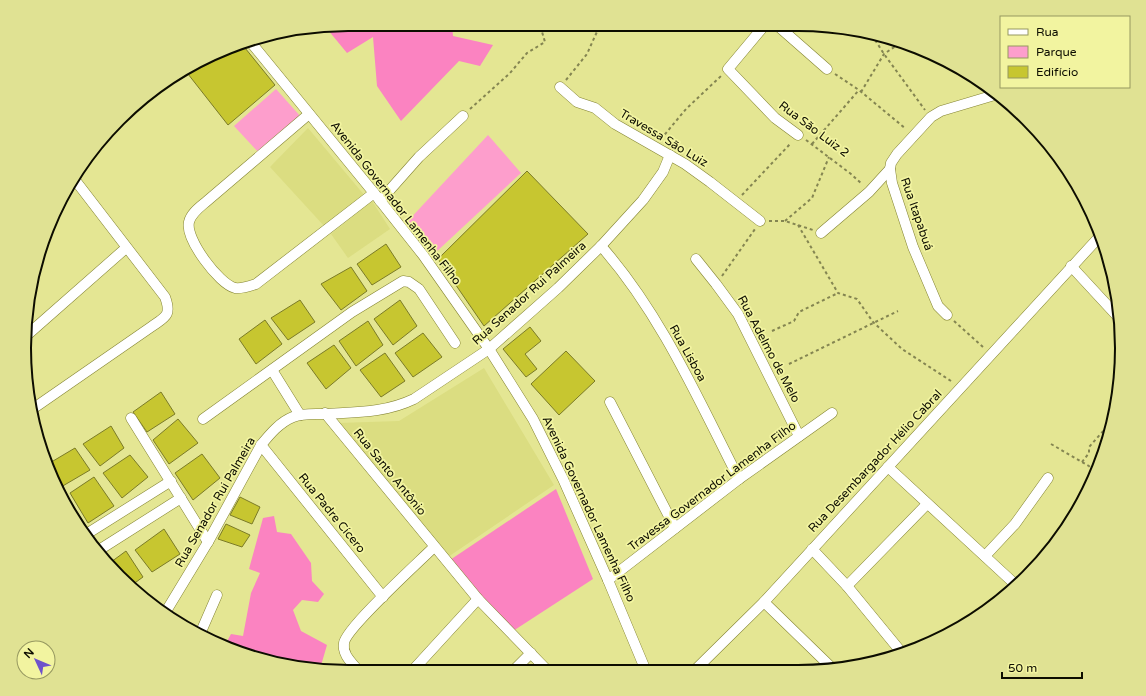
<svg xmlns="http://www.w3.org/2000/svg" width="1146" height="696" font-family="'Varela Round',sans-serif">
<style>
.built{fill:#dbdd81}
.green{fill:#fd9ecc}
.forest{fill:#fb83c1}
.building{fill:#c7c630;stroke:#7b7b27}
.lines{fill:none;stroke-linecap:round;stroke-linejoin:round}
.minor-casing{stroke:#848432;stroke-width:11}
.path{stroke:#848551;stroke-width:2;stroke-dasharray:3 3;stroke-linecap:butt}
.minor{stroke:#fff;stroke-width:10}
.labels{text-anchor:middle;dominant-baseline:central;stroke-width:3.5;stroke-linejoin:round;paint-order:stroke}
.street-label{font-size:12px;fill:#0d0d00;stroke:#f2f4a0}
.rim{fill:none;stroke:#0d0d00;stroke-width:2}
</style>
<rect width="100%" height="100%" fill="#e4e693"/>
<!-- built -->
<g class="built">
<polygon points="308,128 365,196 325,227 270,167"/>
<polygon points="372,201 390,229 348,258 331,234"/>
<polygon points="484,368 554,485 448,557 338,423 399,421"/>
</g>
<!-- green -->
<g class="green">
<polygon points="276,89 301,117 260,154 234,126"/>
<polygon points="488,135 521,173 434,254 407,222"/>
</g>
<!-- forest -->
<g class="forest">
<polygon points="348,24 452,25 453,36 493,45 480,66 459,61 401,121 377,86 373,37 347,53 328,30 325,28"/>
<polygon points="556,489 593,579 513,631 450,560"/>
<polygon points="274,516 277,532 291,534 311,563 312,581 324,594 318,602 302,600 293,610 301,631 327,645 320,669 306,669 224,647 231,634 243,636 251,593 260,573 249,569 263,518"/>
</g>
<!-- building -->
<g class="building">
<polygon points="241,43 275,85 228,125 188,74 195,67"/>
<polygon points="527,171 588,234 484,326 438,259"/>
<polygon points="386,244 401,267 372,285 357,264"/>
<polygon points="351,267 367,291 341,310 321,284"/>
<polygon points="300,300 315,322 288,340 271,318"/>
<polygon points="400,300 417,326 393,345 374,319"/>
<polygon points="265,320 282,344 256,364 239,339"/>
<polygon points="368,321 383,345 356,366 339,341"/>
<polygon points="530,327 541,341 525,354 537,369 526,377 503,349"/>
<polygon points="423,333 442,357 413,377 395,353"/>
<polygon points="334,345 351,368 326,389 307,363"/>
<polygon points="566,351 595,381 559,415 531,384"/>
<polygon points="385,353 405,381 381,397 360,370"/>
<polygon points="161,392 175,414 147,432 133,412"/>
<polygon points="178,419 198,443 169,464 153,440"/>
<polygon points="111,426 124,448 100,466 83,444"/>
<polygon points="75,448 90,470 61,487 48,464"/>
<polygon points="202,454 220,478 193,500 175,473"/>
<polygon points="130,455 148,477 122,498 103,473"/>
<polygon points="94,477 114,506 88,523 70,493"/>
<polygon points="240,497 260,507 252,524 230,515"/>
<polygon points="226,524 250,535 242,547 218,539"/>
<polygon points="164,529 180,554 152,572 135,550"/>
<polygon points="126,551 143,577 132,585 111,562"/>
</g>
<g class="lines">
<!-- minor casing -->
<g class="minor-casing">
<g id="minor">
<polyline points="764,26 728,69 775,118 798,135"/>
<polyline points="778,26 827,69"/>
<polyline points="249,40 374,193 423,255 489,349 533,419 563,479 608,580 646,671"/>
<polyline points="560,87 577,102 595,108 615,124 685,164 710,182 760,221"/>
<path d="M309,114l-102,87c-7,6 -16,12 -18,21 -4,17 30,62 46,66 7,1 15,-2 21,-4l118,-91"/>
<polyline points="380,201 419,157 463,116"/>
<polyline points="821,233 869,192 890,169"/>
<path d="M601,246c60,68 97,153 138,233"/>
<polyline points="696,259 716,284 738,314 799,436"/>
<polyline points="1071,266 1120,319"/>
<polyline points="947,315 938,306 913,247 892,183 890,169 891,163 897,154 931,117 941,111 998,94"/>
<polyline points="26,336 126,248"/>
<polyline points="272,370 300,415"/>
<polyline points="610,402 675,528"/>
<path d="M34,408l117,-81c14,-10 21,-11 14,-30l-90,-117"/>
<polyline points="325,413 478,599 547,670"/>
<polyline points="131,418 208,542"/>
<polyline points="203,419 352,312 403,281 409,282 419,289 455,343"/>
<polyline points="261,445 383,597"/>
<polyline points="888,467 1017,586"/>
<polyline points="70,511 86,535"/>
<polyline points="85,535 171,481"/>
<polyline points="812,549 847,586 902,653"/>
<polyline points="99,550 181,498"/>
<polyline points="985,556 1015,524 1048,478"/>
<polyline points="608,580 739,479 832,413"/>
<polyline points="847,586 927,504"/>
<polyline points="764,602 833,669"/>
<path d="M165,613l43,-71 53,-97c9,-11 19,-23 32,-28 10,-4 21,-3 31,-3 32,-2 61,-1 90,-15l75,-50 69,-61 43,-42 42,-46 20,-28 7,-17"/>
<polyline points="200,634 217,595"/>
<path d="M357,669c-6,-7 -15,-15 -13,-26 2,-15 75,-81 90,-96"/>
<polyline points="413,670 478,599"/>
<polyline points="514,670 531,653"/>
<polyline points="694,671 764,602 1101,235"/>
</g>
</g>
<!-- path -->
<g class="path">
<polyline points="872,35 884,54 925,110"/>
<polyline points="835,74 859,90 906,129"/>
<polyline points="566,80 587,54 600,25"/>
<polyline points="861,92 884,54 900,43"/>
<polyline points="470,109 510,73 527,53 545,42 540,25"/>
<polyline points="661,139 686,109 721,76"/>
<polyline points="806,140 851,174 862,184"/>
<polyline points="812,144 859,90"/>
<polyline points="742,195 791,143"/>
<polyline points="769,221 785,221 813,230"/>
<polyline points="785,221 812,198 829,157"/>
<polyline points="798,225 838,293 857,299 873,322 902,349 951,381"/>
<polyline points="722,276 755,229"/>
<polyline points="954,321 984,348"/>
<polyline points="772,331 794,321 799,312 838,293"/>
<polyline points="789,364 898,311"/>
<polyline points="1051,444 1089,466 1095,474"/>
<polyline points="1082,462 1089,453 1089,447 1104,430"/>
</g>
<!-- minor -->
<use href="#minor" class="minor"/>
</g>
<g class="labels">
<!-- street labels -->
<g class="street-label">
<text transform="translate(814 129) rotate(37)">Rua São Luiz 2</text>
<text transform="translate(664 138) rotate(31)">Travessa São Luiz</text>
<text transform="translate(396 203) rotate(52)">Avenida Governador Lamenha Filho</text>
<text transform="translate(917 214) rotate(71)">Rua Itapabuá</text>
<text transform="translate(529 293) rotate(-42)">Rua Senador Rui Palmeira</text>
<text transform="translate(769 349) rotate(62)">Rua Adelmo de Melo</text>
<text transform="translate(688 353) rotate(61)">Rua Lisboa</text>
<text transform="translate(875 461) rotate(-47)">Rua Desembargador Hélio Cabral</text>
<text transform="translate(390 472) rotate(51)">Rua Santo Antônio</text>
<text transform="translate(712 486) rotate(-37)">Travessa Governador Lamenha Filho</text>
<text transform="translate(215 502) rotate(-60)">Rua Senador Rui Palmeira</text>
<text transform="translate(589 509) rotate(65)">Avenida Governador Lamenha Filho</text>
<text transform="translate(332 513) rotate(51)">Rua Padre Cícero</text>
</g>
</g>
<!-- crop -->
<path d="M0 0H1146V696H0ZM348 31H798A317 317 0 0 1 1115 348V348A317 317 0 0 1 798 665H348A317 317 0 0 1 31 348V348A317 317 0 0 1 348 31Z" fill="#e0e293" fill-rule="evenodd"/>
<path class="rim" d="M348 31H798A317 317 0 0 1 1115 348V348A317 317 0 0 1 798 665H348A317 317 0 0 1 31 348V348A317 317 0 0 1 348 31Z"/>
<!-- legend -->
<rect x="1000" y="16" width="130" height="72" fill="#f2f4a0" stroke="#969860"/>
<rect x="1008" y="29" width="20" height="6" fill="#ffffff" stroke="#969860"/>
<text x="1036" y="36" font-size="12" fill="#0d0d00">Rua</text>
<rect x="1008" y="46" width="20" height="12" fill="#fd9ecc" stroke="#969860"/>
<text x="1036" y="56" font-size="12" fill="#0d0d00">Parque</text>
<rect x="1008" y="66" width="20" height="12" fill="#c7c630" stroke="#969860"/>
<text x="1036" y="76" font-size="12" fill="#0d0d00">Edifício</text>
<!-- north arrow -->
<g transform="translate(36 660) rotate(314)"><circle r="19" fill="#f2f4a0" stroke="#969860"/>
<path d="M0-3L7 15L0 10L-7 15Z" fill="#6e52cb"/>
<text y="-6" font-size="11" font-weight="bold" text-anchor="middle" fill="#0d0d00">N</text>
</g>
<!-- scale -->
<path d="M1002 672v6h80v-6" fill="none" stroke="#0d0d00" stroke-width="2"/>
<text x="1008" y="672" font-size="12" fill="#0d0d00" stroke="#f2f4a0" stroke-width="3" paint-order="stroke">50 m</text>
</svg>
